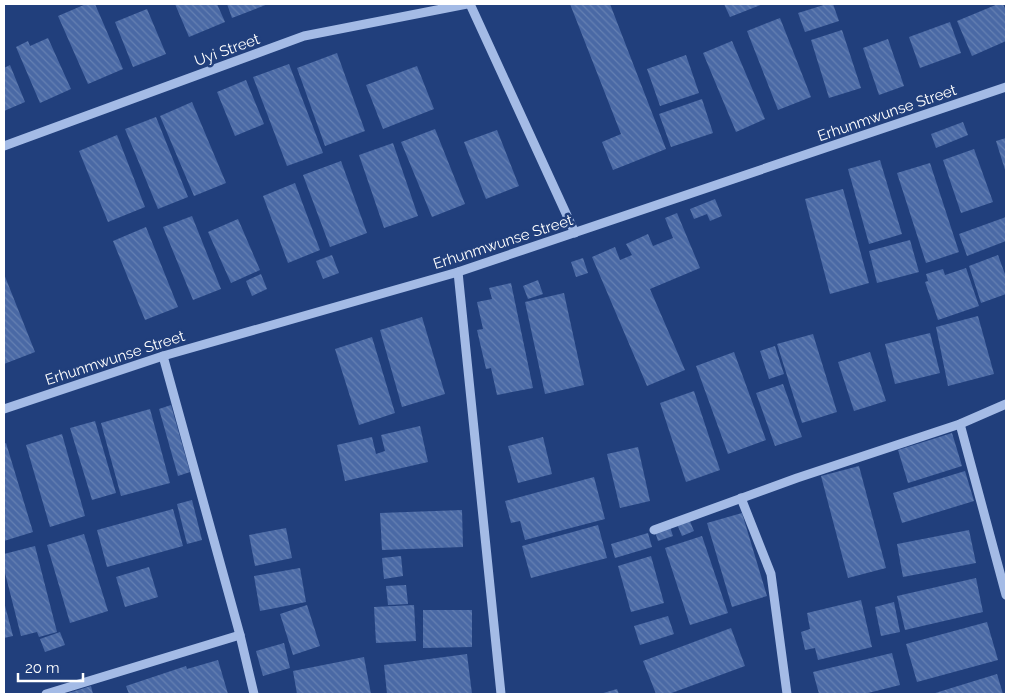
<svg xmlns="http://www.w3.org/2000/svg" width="1010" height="698" font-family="Raleway,sans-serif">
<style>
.building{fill:url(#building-back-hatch)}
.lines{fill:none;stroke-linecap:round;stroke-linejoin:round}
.minor{stroke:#a4bbe6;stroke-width:9}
.labels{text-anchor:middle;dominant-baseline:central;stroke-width:5;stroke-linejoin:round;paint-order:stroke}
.street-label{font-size:15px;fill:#fff;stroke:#213f7c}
</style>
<defs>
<pattern id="building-back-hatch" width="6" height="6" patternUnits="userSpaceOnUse" patternTransform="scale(1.25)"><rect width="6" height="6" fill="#4a69a5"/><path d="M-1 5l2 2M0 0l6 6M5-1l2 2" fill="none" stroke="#6580b2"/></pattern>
</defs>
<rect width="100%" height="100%" fill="#213f7c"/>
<!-- building -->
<g class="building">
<polygon points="86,4 95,4 123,69 88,84 58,16"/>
<polygon points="175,4 217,4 225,22 189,37"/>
<polygon points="227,4 268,4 232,18"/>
<polygon points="570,4 610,4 666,149 613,170 602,142 621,134"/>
<polygon points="724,4 763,4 730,17"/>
<polygon points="827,4 833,4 839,21 805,32 798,13"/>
<polygon points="998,4 1003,4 1006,11 1006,41 972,56 957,21"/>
<polygon points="147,9 166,54 133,67 115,22"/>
<polygon points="780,18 811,97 778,110 747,31"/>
<polygon points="950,22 961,53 920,68 909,37"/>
<polygon points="842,30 861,88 829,98 811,40"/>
<polygon points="48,38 71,89 40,103 16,47 28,41 30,46"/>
<polygon points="888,39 904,86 879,95 863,48"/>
<polygon points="732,41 765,119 736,132 703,53"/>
<polygon points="337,53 365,131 325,146 297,68"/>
<polygon points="686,55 699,93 660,106 647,69"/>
<polygon points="289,64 323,153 287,166 253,77"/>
<polygon points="10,65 25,102 4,111 4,68"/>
<polygon points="417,66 434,109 383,129 366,85"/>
<polygon points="246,80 264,124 235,136 217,92"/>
<polygon points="702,99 713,133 671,147 659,114"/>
<polygon points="192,102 226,183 194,196 160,116"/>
<polygon points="156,117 188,197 158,209 125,129"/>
<polygon points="963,122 968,135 936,148 931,134"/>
<polygon points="435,129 465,204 432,217 401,142"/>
<polygon points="497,130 519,186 486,199 464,142"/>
<polygon points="117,135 145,207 108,222 79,151"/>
<polygon points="1006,138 1006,173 996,141"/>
<polygon points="393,143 418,216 384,228 359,155"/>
<polygon points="974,149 993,202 961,213 943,160"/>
<polygon points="880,160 902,234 869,244 848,169"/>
<polygon points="341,161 367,233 330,247 303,175"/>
<polygon points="930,163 959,252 926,263 897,173"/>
<polygon points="295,183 320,250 288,263 263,196"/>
<polygon points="843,189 869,283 830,294 805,199"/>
<polygon points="715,199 722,216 710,221 707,214 694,219 690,209"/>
<polygon points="677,213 700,268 650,289 685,370 647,386 592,257 615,247 620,260 632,255 626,244 648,234 653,246 673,238 665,218"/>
<polygon points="192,216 221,289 193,300 163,227"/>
<polygon points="1006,217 1006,241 967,256 959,234"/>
<polygon points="238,219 260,270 231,283 208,232"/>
<polygon points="146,227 178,307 145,320 113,241"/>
<polygon points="910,240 919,272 877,283 869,251"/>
<polygon points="332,255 339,273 323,279 316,261"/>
<polygon points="998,255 1006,277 1006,294 981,303 969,266"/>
<polygon points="583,258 588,273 576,277 571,262"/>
<polygon points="966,268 979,306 938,320 925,282 928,281 926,274 943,269 945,275"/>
<polygon points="4,274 35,352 4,364"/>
<polygon points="261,274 267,289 252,296 246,281"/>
<polygon points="538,280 543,294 528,299 523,286"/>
<polygon points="511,283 533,388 497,395 491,368 486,369 477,330 483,329 477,302 492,299 489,288"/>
<polygon points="564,293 584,385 545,394 525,302"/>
<polygon points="978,316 994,374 948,386 936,327"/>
<polygon points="422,317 445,394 402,407 380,330"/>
<polygon points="930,333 940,373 895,384 885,344"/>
<polygon points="813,334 837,412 802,423 777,344"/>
<polygon points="372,337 395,413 359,425 335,349"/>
<polygon points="775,346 784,374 769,379 760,351"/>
<polygon points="734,352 766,440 728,454 696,366"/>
<polygon points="870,352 886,401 854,411 838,362"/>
<polygon points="783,384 802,437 775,446 756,393"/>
<polygon points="694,391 720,470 686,482 660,403"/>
<polygon points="171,405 190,472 178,476 159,409"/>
<polygon points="150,409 170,483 121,496 101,423"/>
<polygon points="95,421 116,493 92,500 70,428"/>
<polygon points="420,426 428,462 345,481 337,445 372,437 376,454 385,451 381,435"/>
<polygon points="952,433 962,466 908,483 898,450"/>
<polygon points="62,434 85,516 50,527 26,445"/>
<polygon points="543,437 552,474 518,483 508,446"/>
<polygon points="6,443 33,532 4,541 4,444"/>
<polygon points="638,447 650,501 620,508 607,454"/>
<polygon points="859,466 886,568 848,578 821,476"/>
<polygon points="965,471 974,501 902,523 893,493"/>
<polygon points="594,477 605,519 525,540 520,521 511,523 505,501"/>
<polygon points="192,500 202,540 187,544 177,504"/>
<polygon points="173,509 183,546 107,567 97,530"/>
<polygon points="462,510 463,547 382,550 380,513"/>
<polygon points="742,513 767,596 732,607 707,523"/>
<polygon points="689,519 694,531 682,536 677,524"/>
<polygon points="598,525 607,558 531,578 522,546"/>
<polygon points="670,527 673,536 658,541 655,532"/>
<polygon points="286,528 292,558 255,566 249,535"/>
<polygon points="969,530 976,563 903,577 897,544"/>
<polygon points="648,533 652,547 615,558 611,544"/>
<polygon points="84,534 108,611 70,623 47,545"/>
<polygon points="702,536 728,613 690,625 665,548"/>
<polygon points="35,546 57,632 39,637 37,632 21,636 4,569 4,554"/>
<polygon points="401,556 403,576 384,579 382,558"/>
<polygon points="651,556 664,603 631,612 618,566"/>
<polygon points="149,567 158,597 125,607 116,577"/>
<polygon points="300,568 306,602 260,611 254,576"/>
<polygon points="976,578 983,612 905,630 897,596"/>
<polygon points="406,585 408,604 388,605 386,586"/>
<polygon points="861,600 872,647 818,660 815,648 805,650 801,632 810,629 807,613"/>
<polygon points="4,602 13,636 4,638"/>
<polygon points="894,602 900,632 881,636 875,607"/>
<polygon points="307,605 320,646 293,655 280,614"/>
<polygon points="414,605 416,641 376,643 374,607"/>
<polygon points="423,610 472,610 472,647 423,648"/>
<polygon points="668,616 674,634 640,645 634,626"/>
<polygon points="987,622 998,660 917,682 906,644"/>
<polygon points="731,628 745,666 669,694 656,694 643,661"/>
<polygon points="60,632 65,645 45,652 40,639"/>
<polygon points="284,643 290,668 263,676 256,651"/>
<polygon points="892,653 900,685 864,694 819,694 813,672"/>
<polygon points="467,654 472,694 387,694 384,665"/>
<polygon points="364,657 371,694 297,694 293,671"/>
<polygon points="218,660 228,694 129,694 126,686 186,666 187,669"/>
<polygon points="997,674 1003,694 932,694"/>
<polygon points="91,686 93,694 65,694"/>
<polygon points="617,689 619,694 600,694"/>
</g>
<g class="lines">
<!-- minor -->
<g class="minor">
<polyline points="470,4 575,233"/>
<polyline points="4,146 304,36 467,4"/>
<polyline points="458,272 501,694"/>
<polyline points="163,356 240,635 254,694"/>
<polyline points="4,409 163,356 458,272 1006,87"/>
<polyline points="960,424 1006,595"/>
<polyline points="741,498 771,574 787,694"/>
<polyline points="654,530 797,478 960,424 1006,404"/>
<polyline points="46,694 240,635"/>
</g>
</g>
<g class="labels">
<!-- street labels -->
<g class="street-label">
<text transform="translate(227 50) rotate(-20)">Uyi Street</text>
<text transform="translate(887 113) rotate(-19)">Erhunmwunse Street</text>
<text transform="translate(503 242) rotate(-18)">Erhunmwunse Street</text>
<text transform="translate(115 358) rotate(-18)">Erhunmwunse Street</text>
</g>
</g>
<!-- border -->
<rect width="1010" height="698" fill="none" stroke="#ffffff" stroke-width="10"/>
<!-- scale -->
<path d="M18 673v8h65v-8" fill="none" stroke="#ffffff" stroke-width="2.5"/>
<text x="25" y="673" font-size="15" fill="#ffffff" stroke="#213f7c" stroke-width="4" paint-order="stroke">20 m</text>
</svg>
